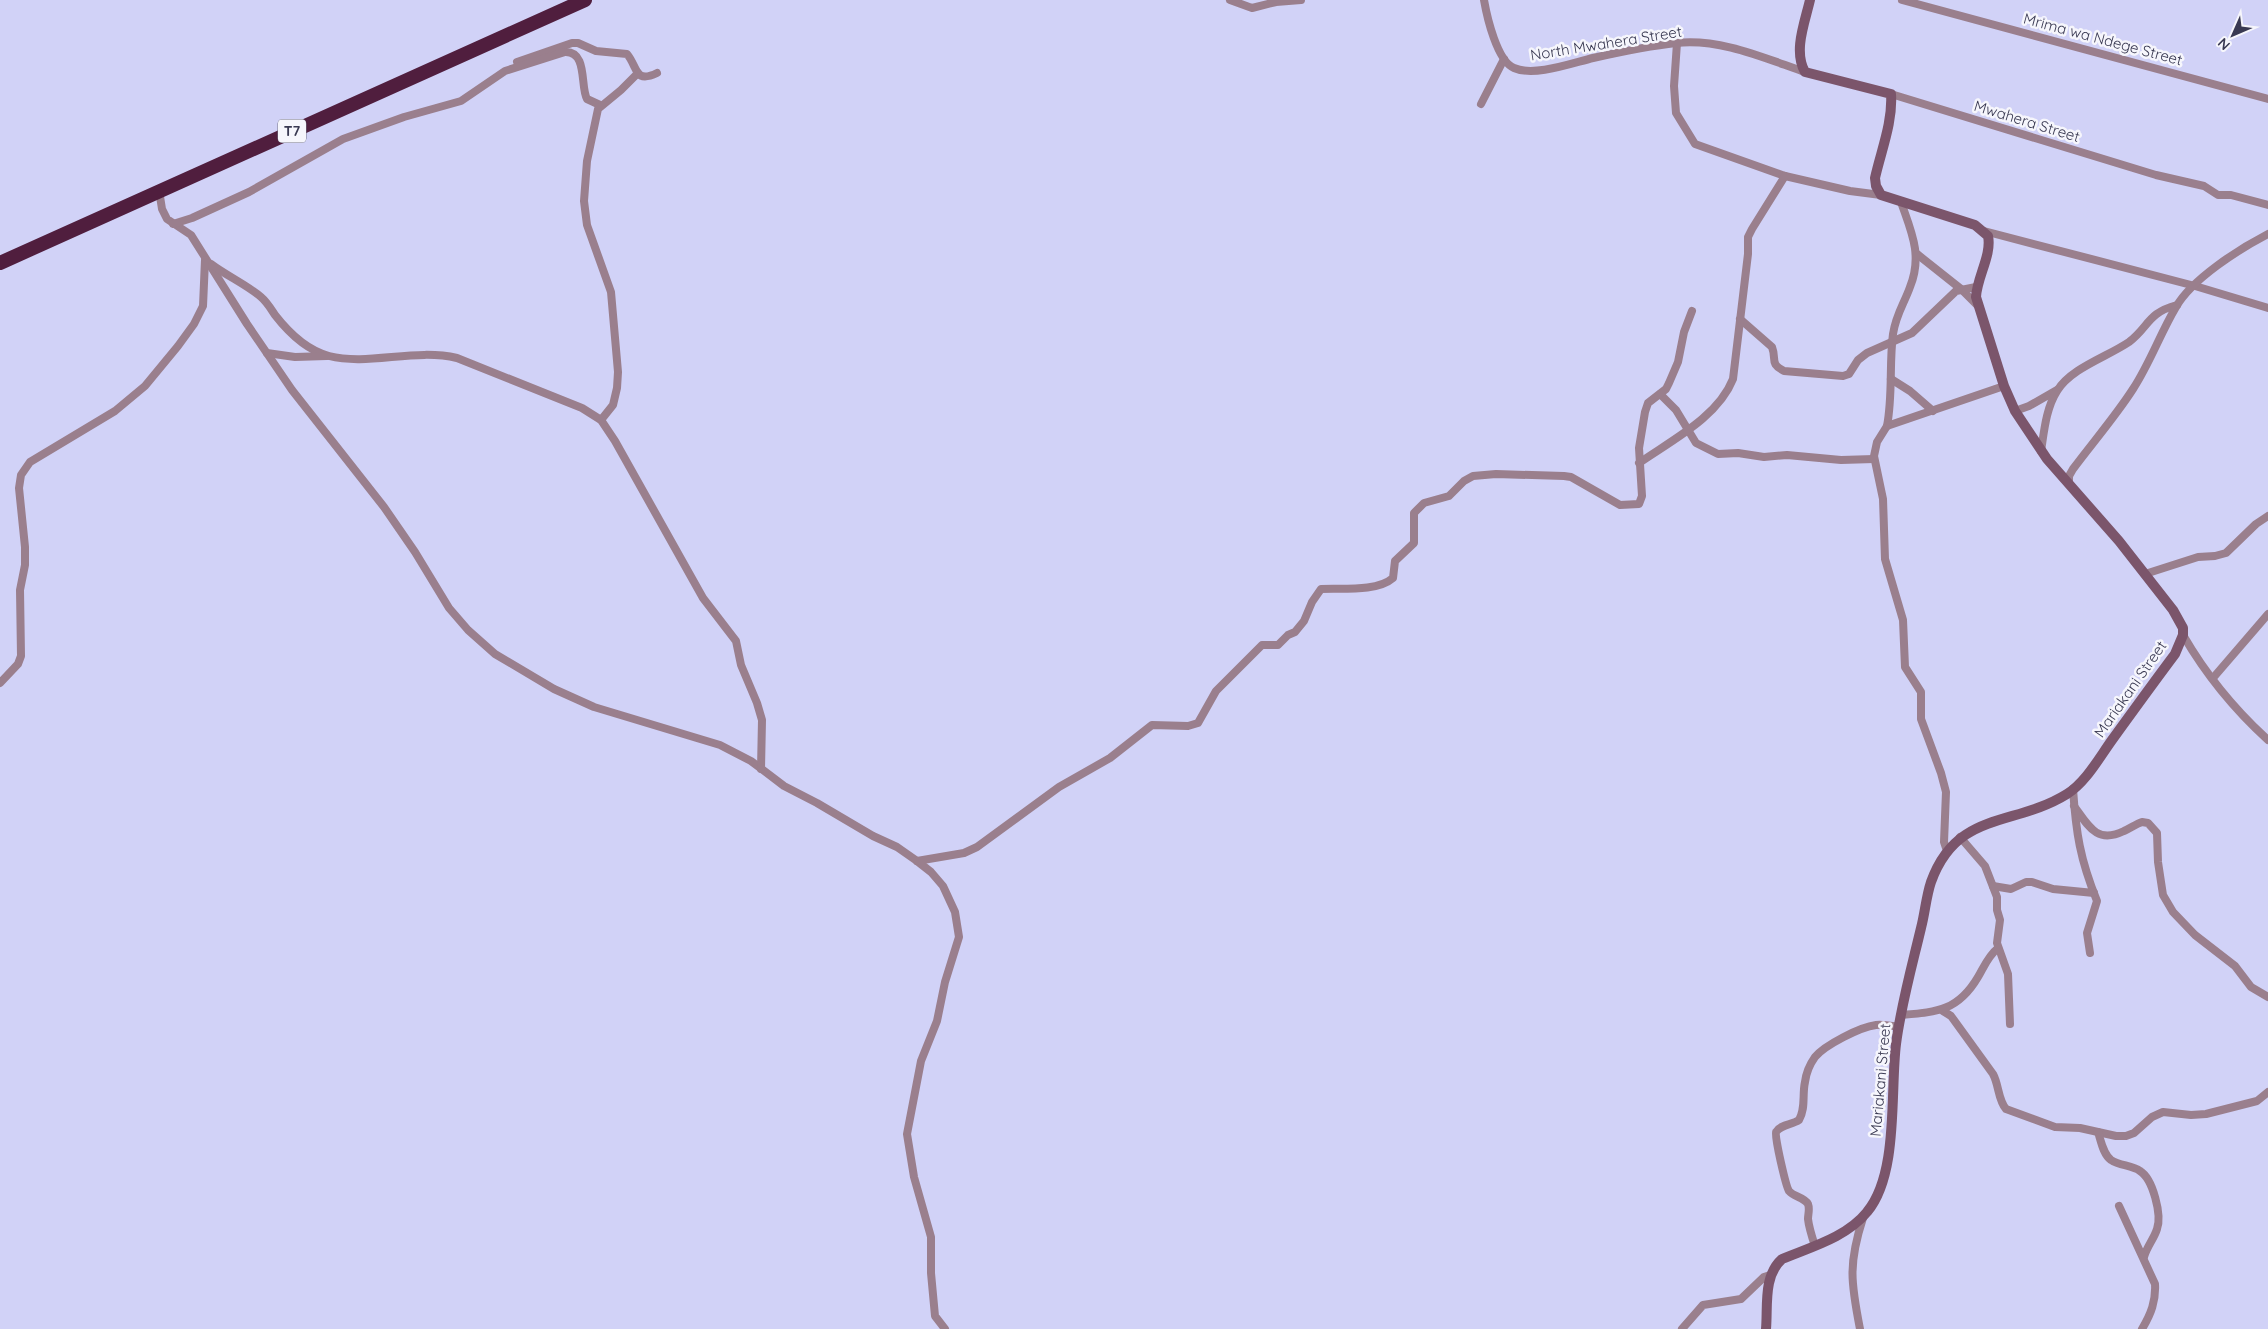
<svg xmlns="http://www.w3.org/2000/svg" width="2268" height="1329" font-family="Quicksand,sans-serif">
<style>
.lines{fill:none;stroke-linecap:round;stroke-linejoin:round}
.street{stroke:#9a7f8d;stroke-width:8}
.secondary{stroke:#7b556b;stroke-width:10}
.highway{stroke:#501e3e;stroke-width:14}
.labels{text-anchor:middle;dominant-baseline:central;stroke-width:5;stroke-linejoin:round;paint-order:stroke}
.shield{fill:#f6f6fc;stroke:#727285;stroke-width:1}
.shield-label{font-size:14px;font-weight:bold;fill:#393952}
.street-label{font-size:15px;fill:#393952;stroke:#f6f6fc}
</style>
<rect width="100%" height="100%" fill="#d1d2f7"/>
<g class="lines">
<!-- street -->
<g class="street">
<polyline points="1230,0 1252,8 1276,2 1301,0"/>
<path d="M1484,0c3,17 13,61 30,68 20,9 58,-5 79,-10 27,-6 55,-12 83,-15 44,-5 88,15 129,29"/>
<polyline points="1902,0 2268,99"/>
<polyline points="1677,43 1674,86 1676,113 1695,144 1785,176 1850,191 1881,195"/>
<path d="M517,62l55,-19h6l18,8 31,3c11,13 7,30 30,19"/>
<polyline points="1891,94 2156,175 2204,186 2218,195 2231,195 2268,205"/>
<polyline points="1481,104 1504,59"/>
<polyline points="159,190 162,209 167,219 191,235 247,324 292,390 384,507 415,552 449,608 468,630 495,654 554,689 594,707 720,745 751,761 784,786 817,803 873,836 897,847 917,861 931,872 943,886 955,912 959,937 945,982 937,1021 921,1061 907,1134 914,1177 931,1237 931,1273 935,1316 945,1329"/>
<path d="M173,224l19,-6 57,-26 94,-53 61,-22 57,-16 44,-30 60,-19c23,-1 15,35 22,47l13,6"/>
<polyline points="1984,231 2195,286 2268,308"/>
<polyline points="1917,254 1961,289 1977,305"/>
<path d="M211,264c16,12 36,21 50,33 6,5 10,12 14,18 14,18 31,35 54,41 40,10 85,-8 128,2l125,50 19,12 14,21 88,157 33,43 5,24 16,38 5,17 -1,49"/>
<path d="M1740,319l32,28c5,13 -3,16 12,24l59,5 6,-2 9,-14 9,-7 45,-20 44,-42 20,-4"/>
<polyline points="267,353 295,357 327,356"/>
<polyline points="1891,379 1910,391 1933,411"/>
<polyline points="1660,394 1676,410 1696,443 1718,454 1738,453 1764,457 1787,455 1841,460 1874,459"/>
<polyline points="2015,411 2029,406 2057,390"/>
<polyline points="601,420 613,405 617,388 618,372 611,292 587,225 584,201 587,161 598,109 621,90 638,73"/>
<path d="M1887,426c6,-31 2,-62 6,-92 3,-20 11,-30 17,-47 13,-32 1,-56 -9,-85"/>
<path d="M2041,451c3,-19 5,-43 16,-60 14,-23 50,-34 72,-49 20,-15 18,-29 48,-37"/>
<path d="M1639,463c33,-23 79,-46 94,-84l15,-125v-17l4,-8 33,-53"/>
<path d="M2069,484v-8l4,-7c20,-27 42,-52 60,-80 17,-26 27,-55 43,-82 16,-28 63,-58 92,-73"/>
<polyline points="2145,574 2198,557 2215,556 2226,553 2256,524 2268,516"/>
<path d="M2183,635c22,38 52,75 85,105"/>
<polyline points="2213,678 2268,614"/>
<polyline points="0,683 18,664 21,656 20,590 25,565 25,547 19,488 21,475 30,462 115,411 145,386 178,346 194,324 203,306 205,260"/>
<path d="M2073,789c3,44 7,70 24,112l-10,32 3,20"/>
<path d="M2074,806c15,21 23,38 50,25 7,-3 12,-7 18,-9l6,1 9,10 1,29 5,33 10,17 22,23 40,31 16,21 17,10"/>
<polyline points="1960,837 1985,866 1997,897 1997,910 2000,920 1997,943 2008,974 2010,1024"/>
<polyline points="1947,851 1944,842 1946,792 1941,773 1921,719 1921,692 1905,667 1903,620 1885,559 1883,499 1874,456 1877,442 1887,426 2004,386"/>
<path d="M917,861l47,-8 13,-6 82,-60 51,-29 42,-33 36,1 10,-3 18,-32 46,-46h16l10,-10 7,-3 9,-11 8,-19 9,-13c21,-1 56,3 72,-11l2,-17 19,-18v-30l10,-10 25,-7 15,-15 9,-5 23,-2 68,2 7,1 49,28 19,-1 3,-8 -3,-48 6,-36 3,-9 18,-14 3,-6 9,-21 6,-30 8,-21"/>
<polyline points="1993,886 2011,889 2026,882 2032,882 2053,889 2094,893"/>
<path d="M1943,1011l8,5 42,58c6,11 5,26 13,35l49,18 25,1 36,8h10l8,-3 18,-16 11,-5 28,3 15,-1 51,-13 11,-9"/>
<path d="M1901,1015c36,-3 57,-4 77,-38 6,-10 10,-21 20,-29"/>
<path d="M2098,1132c3,9 5,22 13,28 9,6 21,5 29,11 13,8 22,44 17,58 -3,10 -10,17 -13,28"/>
<path d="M2119,1206l36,78c1,17 -4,30 -13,45"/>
<path d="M1815,1246c-3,-9 -6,-18 -7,-27 0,-5 2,-10 0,-15 -4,-7 -14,-7 -19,-13 -3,-4 -15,-56 -13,-59 5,-8 16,-7 23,-12 7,-12 3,-25 6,-38 1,-8 5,-18 10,-25 10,-12 45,-30 61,-32 7,-1 16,1 23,2"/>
<polyline points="1682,1329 1703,1305 1741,1299 1764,1277 1770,1275"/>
<path d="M1860,1329c-9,-46 -12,-65 3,-111"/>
</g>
<!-- secondary -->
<path class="secondary" d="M1766,1329c2,-23 -3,-53 16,-70 29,-12 65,-22 85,-47 32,-38 23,-121 29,-168 5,-39 16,-78 25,-116 4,-15 5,-31 10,-46 26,-72 83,-55 136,-88 19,-12 32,-36 45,-54 21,-29 42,-58 63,-86l8,-19v-7l-10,-18 -54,-69 -72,-82 -32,-48 -11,-25 -28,-89c1,-20 16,-42 12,-61l-13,-11 -94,-30 -5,-9 -1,-8c6,-27 18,-56 16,-84l-86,-22c-12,-21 0,-50 5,-72"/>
<!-- highway -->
<polyline class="highway" points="0,263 585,0"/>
</g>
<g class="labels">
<!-- shield labels -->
<rect class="shield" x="278" y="119.5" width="28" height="23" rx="4"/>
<g class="shield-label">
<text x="292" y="131">T7</text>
</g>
<!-- street labels -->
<g class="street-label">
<text transform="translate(2103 39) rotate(15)">Mrima wa Ndege Street</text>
<text transform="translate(1606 43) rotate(-9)">North Mwahera Street</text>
<text transform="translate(2027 121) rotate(17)">Mwahera Street</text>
<text transform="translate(2130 689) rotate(-55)">Mariakani Street</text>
<text transform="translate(1880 1080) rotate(-85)">Mariakani Street</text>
</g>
</g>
<!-- north arrow -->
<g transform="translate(2233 35) rotate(225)" stroke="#f6f6fc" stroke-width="4" paint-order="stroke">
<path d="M0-4L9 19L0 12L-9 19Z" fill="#393952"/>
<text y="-8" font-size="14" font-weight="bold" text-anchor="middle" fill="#393952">N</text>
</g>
</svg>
